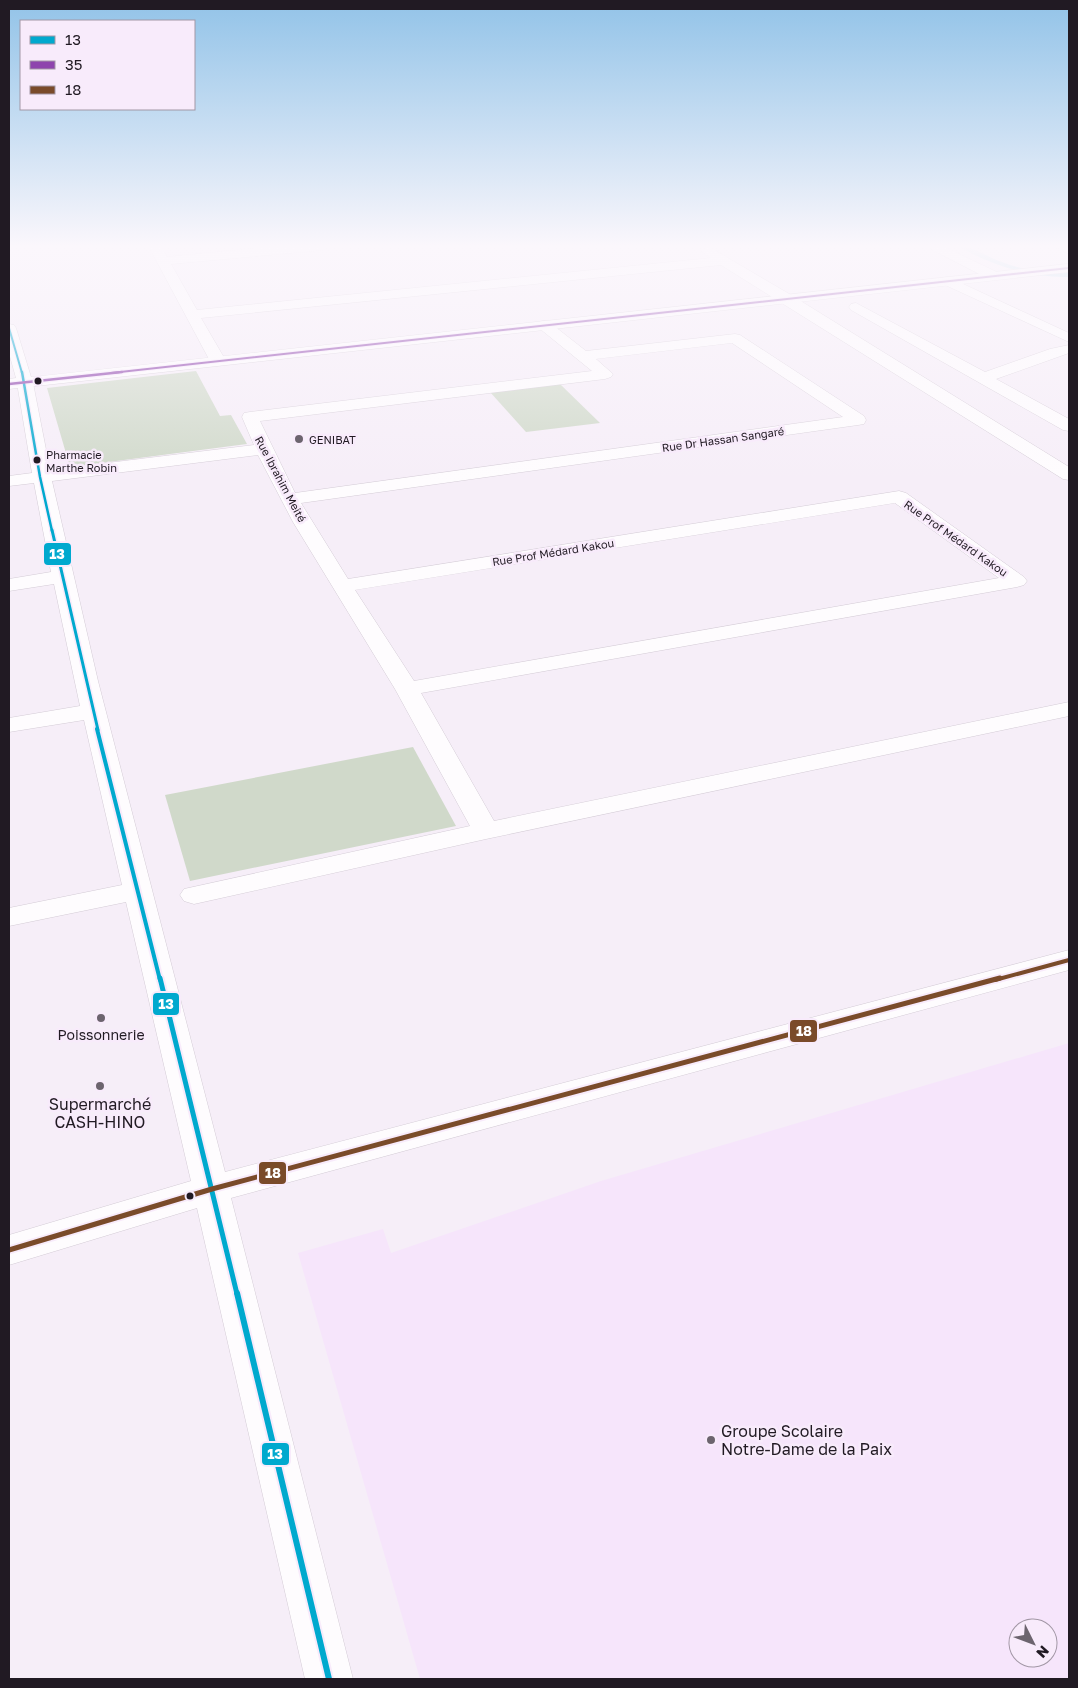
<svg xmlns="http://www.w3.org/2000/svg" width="1078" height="1688" font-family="'Golos Text',sans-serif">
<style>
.built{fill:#f6e5fb;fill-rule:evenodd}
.green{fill:#d0d9ca}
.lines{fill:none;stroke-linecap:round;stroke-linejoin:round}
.stream{fill:#b1dae9;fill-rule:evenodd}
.street-casing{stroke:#d4ccd6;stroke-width:1}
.secondary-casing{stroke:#d4ccd6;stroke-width:1}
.street{fill:#fefcfe;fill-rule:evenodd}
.secondary{fill:#fefcfe;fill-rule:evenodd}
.bus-1-far5-casing{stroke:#f8ebfb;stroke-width:4}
.bus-1-far4-casing{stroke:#f8ebfb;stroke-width:5}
.bus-1-far3-casing{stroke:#f8ebfb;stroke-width:6}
.bus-1-far2-casing{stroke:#f8ebfb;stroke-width:8}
.bus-1-far1-casing{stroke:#f8ebfb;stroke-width:9}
.bus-1-casing{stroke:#f8ebfb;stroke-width:10}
.bus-2-far1-casing{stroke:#f8ebfb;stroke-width:4}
.bus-2-casing{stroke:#f8ebfb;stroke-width:5}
.bus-3-far1-casing{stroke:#f8ebfb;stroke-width:8}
.bus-3-casing{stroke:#f8ebfb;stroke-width:9}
.bus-1-far5{stroke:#00a9ce;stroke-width:2}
.bus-1-far4{stroke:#00a9ce;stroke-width:2.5}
.bus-1-far3{stroke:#00a9ce;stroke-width:3}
.bus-1-far2{stroke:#00a9ce;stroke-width:4}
.bus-1-far1{stroke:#00a9ce;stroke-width:5}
.bus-1{stroke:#00a9ce;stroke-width:6}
.bus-2-far1{stroke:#8e44ad;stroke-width:2}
.bus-2{stroke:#8e44ad;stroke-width:2.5}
.bus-3-far1{stroke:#7a4b2a;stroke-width:4}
.bus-3{stroke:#7a4b2a;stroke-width:5}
.bus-dot{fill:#211a23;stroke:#f8ebfb;stroke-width:2}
.poi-dot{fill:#6c646e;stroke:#f8ebfb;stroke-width:2}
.labels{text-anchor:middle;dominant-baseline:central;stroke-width:5;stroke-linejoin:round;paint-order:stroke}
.far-poi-label{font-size:11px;fill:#211a23;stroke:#f8ebfb;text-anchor:start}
.far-street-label{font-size:11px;fill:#211a23;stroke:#f8ebfb}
.far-bus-label{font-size:11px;fill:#211a23;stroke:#f8ebfb;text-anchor:start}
.poi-label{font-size:14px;fill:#211a23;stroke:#f8ebfb}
.near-poi-label{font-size:16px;fill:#211a23;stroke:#f8ebfb}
.line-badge{stroke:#f8ebfb;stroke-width:2}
.badge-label{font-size:14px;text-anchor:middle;font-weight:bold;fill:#fff}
</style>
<rect width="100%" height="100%" fill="#f6eef8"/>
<!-- built -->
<path class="built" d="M1069,1043v636h-649l-122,-426 85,-24 8,24 210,-72zM1018,1628h30v30h-30z"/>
<!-- green -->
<g class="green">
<polygon points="196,371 220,416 231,415 247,444 70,467 47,388"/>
<polygon points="560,384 600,423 526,432 490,392"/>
<polygon points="413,747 456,826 190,881 165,795"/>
</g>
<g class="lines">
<!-- stream -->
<path class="stream" d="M958,246c14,0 28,10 41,15 23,9 45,13 70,12v4c-38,1 -79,-12 -111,-31z"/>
<!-- street casing -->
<g class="street-casing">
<g id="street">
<polygon points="161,246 167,257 278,246 329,246 323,250 171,264 197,310 711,258 701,251 707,247 711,248 791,295 1069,467 1069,480 1063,479 721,265 201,318 226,361 223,364 213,364 210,361 149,247"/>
<polygon points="925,246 942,246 999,273 1001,276 994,280 989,279"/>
<polygon points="1055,246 1069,246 1069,254"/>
<polygon points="948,277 1069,333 1069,342 943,284 941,281 943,278"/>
<polygon points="856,303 985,372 1050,349 1069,345 1069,353 996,379 1069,419 1069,431 1063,430 851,310 849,307 851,304"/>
<path d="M544,321l5,1 37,29 149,-17 5,1 124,81 2,4 -2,4 -6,1 -557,78 47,76 551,-88 7,2 118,84 3,4 -3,4 -7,2 -596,106 73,128 575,-119v14l-583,123 -292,65 -10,-3 -4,-6 4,-6 286,-63 -75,-137 -102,-167 -35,-67 -206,26 46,200 127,491 844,-222v20l-838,228 122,481h-48l-108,-471 -188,57v-30l182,-54 -65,-279 -117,24v-18l113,-23 -38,-165 -75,12v-14l71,-12 -26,-122 -45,7v-12l42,-7 -17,-89 -25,3v-10l23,-3 -15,-90 2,-3h12l2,3 17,87 204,-25 -12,-28 2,-4 6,-1 342,-41 -53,-43 -2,-3 2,-3zM732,343l111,74 -548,76 -35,-72 345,-42 6,-2 2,-3 -17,-15zM895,503l104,75 -585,103 -59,-91z"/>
</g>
</g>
<!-- secondary casing -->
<g class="secondary-casing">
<polygon id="secondary" points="1069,264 1069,272 9,389 9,379 16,378 9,353 9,324 14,325 16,328 31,377"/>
</g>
<!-- street -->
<use href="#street" class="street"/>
<!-- secondary -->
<use href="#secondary" class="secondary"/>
<!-- bus-1-far5 casing -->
<g class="bus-1-far5-casing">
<polyline id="bus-1-far5" points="9,328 22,373"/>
</g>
<!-- bus-1-far4 casing -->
<g class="bus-1-far4-casing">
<polyline id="bus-1-far4" points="22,372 40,477 52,531"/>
</g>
<!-- bus-1-far3 casing -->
<g class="bus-1-far3-casing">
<polyline id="bus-1-far3" points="52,530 98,730"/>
</g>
<!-- bus-1-far2 casing -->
<g class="bus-1-far2-casing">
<polyline id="bus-1-far2" points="97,729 160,980"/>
</g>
<!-- bus-1-far1 casing -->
<g class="bus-1-far1-casing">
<polyline id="bus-1-far1" points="160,978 237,1294"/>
</g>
<!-- bus-1 casing -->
<g class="bus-1-casing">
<polyline id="bus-1" points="237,1293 329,1679"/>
</g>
<!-- bus-2-far1 casing -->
<g class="bus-2-far1-casing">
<polyline id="bus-2-far1" points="111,373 1069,268"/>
</g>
<!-- bus-2 casing -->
<g class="bus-2-casing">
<polyline id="bus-2" points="9,384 122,372"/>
</g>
<!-- bus-3-far1 casing -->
<g class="bus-3-far1-casing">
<polyline id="bus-3-far1" points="995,980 1069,960"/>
</g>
<!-- bus-3 casing -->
<g class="bus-3-casing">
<polyline id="bus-3" points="9,1250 212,1189 1000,978"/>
</g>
<!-- bus-1-far5 -->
<use href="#bus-1-far5" class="bus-1-far5"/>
<!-- bus-1-far4 -->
<use href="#bus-1-far4" class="bus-1-far4"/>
<!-- bus-1-far3 -->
<use href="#bus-1-far3" class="bus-1-far3"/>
<!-- bus-1-far2 -->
<use href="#bus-1-far2" class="bus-1-far2"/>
<!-- bus-1-far1 -->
<use href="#bus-1-far1" class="bus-1-far1"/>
<!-- bus-1 -->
<use href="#bus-1" class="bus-1"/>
<!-- bus-2-far1 -->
<use href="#bus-2-far1" class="bus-2-far1"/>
<!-- bus-2 -->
<use href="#bus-2" class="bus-2"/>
<!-- bus-3-far1 -->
<use href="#bus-3-far1" class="bus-3-far1"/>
<!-- bus-3 -->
<use href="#bus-3" class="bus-3"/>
</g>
<!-- sky -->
<linearGradient id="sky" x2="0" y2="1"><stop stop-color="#92c3e8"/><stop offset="0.51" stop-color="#fbf7fc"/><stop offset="1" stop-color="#fbf7fc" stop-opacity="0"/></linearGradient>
<rect width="1078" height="483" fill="url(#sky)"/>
<!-- markers -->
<g class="bus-dot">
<circle cx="38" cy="381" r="4.5"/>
<circle cx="37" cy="460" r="4.5"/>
<circle cx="190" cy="1196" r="4.5"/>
</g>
<g class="poi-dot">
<circle cx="299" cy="439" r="5"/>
<circle cx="101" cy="1018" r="5"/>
<circle cx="100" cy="1086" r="5"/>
<circle cx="711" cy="1440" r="5"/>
</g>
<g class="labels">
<!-- far-poi labels -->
<g class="far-poi-label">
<text x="309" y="439">GENIBAT</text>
</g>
<!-- far-street labels -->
<g class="far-street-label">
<text transform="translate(723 439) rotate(-8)">Rue Dr Hassan Sangaré</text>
<text transform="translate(281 479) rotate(62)">Rue Ibrahim Meité</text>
<text transform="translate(956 538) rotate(35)">Rue Prof Médard Kakou</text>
<text transform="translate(553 552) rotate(-9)">Rue Prof Médard Kakou</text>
</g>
<!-- far-bus labels -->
<g class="far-bus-label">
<text x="46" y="454">Pharmacie<tspan x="46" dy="13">Marthe Robin</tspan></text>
</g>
<!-- poi labels -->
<g class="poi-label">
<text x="101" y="1034">Poissonnerie</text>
</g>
<!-- near-poi labels -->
<g class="near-poi-label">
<text x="100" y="1104">Supermarché<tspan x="100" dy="18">CASH-HINO</tspan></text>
<text x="721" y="1431" text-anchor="start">Groupe Scolaire<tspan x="721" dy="18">Notre-Dame de la Paix</tspan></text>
</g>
</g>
<g class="line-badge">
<rect x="43" y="542" width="29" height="24" rx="5" fill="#00a9ce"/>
<rect x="152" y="992" width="28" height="24" rx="5" fill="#00a9ce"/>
<rect x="789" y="1019" width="29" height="24" rx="5" fill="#7a4b2a"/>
<rect x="258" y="1161" width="29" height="24" rx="5" fill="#7a4b2a"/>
<rect x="261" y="1442" width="29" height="24" rx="5" fill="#00a9ce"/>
</g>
<g class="badge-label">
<text x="57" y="559">13</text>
<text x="166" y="1009">13</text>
<text x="804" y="1036">18</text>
<text x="273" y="1178">18</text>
<text x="275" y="1459">13</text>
</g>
<!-- border -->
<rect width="1078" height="1688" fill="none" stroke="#211a23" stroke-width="20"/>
<!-- legend -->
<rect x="20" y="20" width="175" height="90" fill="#f8ebfb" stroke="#a297a5"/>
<rect x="30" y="36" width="25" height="8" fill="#00a9ce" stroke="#a297a5"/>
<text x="65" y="45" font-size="15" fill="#211a23">13</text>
<rect x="30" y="61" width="25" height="8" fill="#8e44ad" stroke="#a297a5"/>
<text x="65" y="70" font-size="15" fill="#211a23">35</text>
<rect x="30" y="86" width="25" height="8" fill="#7a4b2a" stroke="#a297a5"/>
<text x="65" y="95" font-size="15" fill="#211a23">18</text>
<!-- north arrow -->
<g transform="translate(1033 1643) rotate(132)"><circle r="24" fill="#f8ebfb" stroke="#a297a5"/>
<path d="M0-4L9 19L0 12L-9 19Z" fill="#6c646e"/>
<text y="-8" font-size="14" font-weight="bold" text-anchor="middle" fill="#211a23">N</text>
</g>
</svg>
